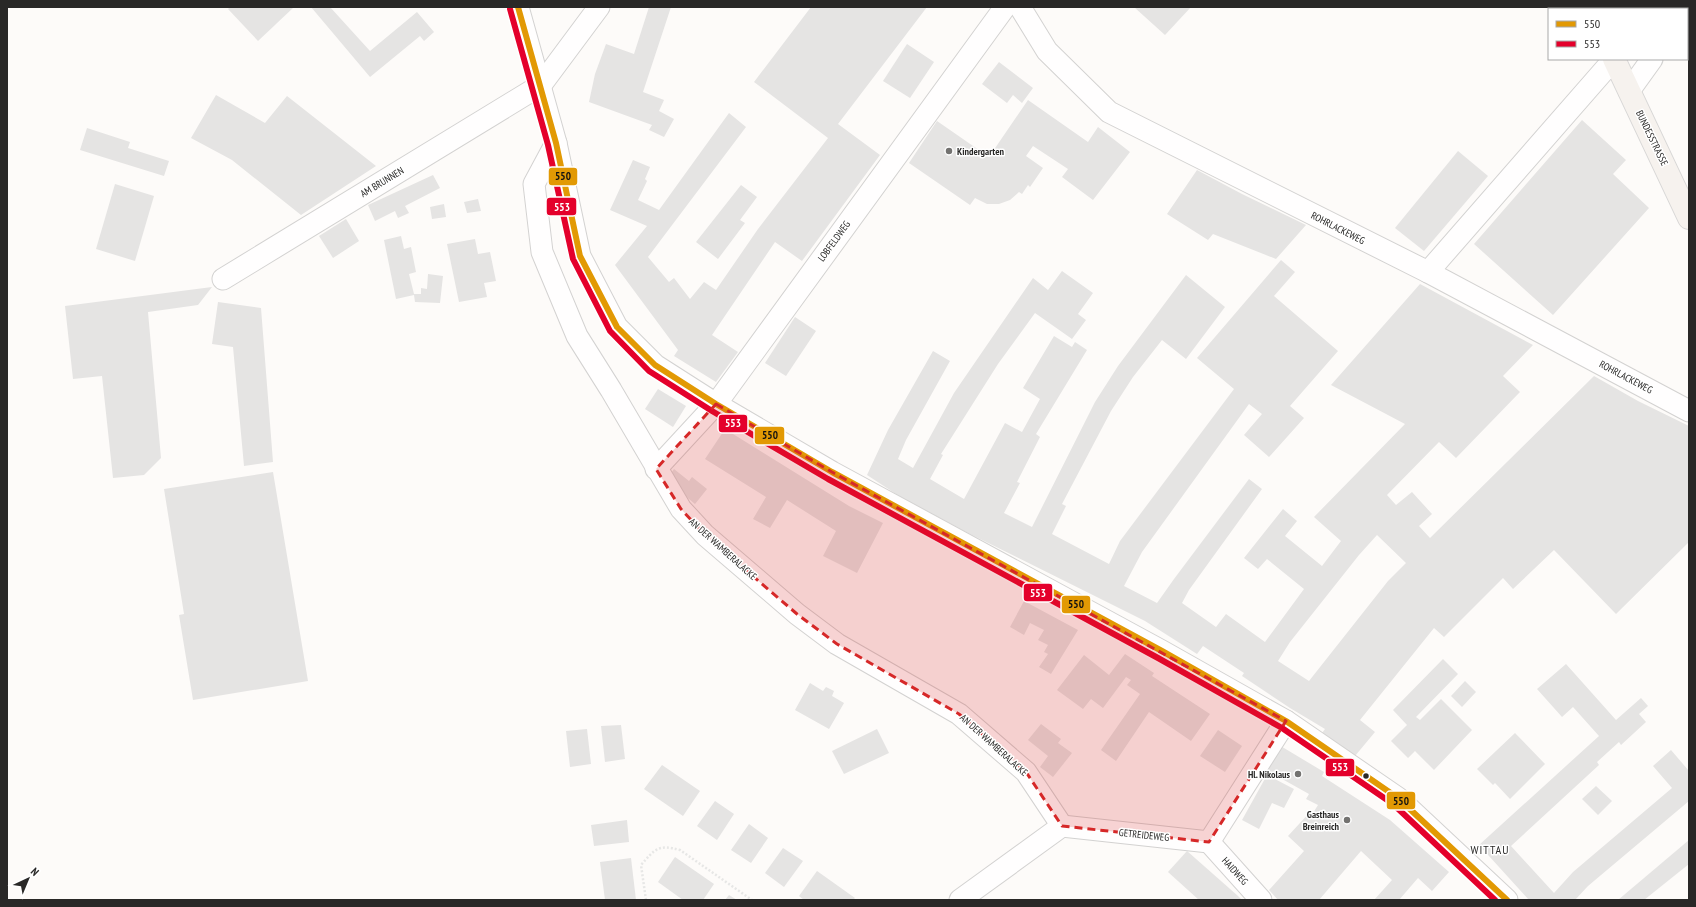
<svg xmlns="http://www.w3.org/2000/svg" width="1696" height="907" font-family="'PT Sans Narrow',sans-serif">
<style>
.building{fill:#e5e4e3;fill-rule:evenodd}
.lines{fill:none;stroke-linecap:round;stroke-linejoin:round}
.minor-tunnel{stroke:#d3d1cf;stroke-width:21;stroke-dasharray:21 10;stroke-linecap:butt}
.minor-casing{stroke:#d3d2d1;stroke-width:23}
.major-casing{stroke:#d8d7d6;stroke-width:24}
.path{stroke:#e7e7e6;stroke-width:2.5;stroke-dasharray:2 2;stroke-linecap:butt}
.minor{stroke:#fffefe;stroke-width:21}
.major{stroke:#f6f2ee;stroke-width:22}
.bus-1-casing{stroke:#fff;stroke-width:9}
.bus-2-casing{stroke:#fff;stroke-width:9}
.bus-1{stroke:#e29904;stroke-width:6}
.bus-2{stroke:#e4002b;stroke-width:6}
.marked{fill:#d62828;fill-opacity:0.2;stroke:#d62828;stroke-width:3;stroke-dasharray:8 5;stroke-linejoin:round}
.poi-dot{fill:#737270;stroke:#fff;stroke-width:1.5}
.bus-dot{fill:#292827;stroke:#fff;stroke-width:1.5}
.labels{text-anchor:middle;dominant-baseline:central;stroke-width:3;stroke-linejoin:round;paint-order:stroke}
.street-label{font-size:10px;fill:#292827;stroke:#fff}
.poi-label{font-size:10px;font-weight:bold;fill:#292827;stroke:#fff;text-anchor:end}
.quarter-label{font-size:12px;letter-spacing:1px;fill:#292827;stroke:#fff}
.line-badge{stroke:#fff;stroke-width:1.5}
.badge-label{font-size:11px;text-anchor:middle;font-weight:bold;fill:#fff}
.pale-badge-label{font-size:11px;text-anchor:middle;font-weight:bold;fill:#111}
</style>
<rect width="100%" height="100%" fill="#fdfbf9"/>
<!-- building -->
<g class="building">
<polygon points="230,7 291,7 293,8 258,41 228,9"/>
<polygon points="311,7 330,7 370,51 417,12 434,32 424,41 420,36 370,77"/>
<polygon points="649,7 671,7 643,92 664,100 659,111 674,119 664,137 649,130 652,125 589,102 595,74 606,44 634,54"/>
<polygon points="811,7 927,7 838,124 880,155 802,261 775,242 712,335 738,352 716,382 674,356 678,350 615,265 647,226 610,210 633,160 650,167 645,179 647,181 638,200 659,210 729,113 746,127 648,257 669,282 674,278 690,299 704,282 716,290 758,229 828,138 754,82"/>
<polygon points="1134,7 1191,7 1165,35"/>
<polygon points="1630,7 1689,7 1689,18 1687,19 1687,9 1626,9"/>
<polygon points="907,44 934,62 910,98 883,81"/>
<polygon points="999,62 1033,88 1022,103 1013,95 1007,103 982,84"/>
<polygon points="216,95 265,123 287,96 376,166 301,215 232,160 191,138"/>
<polygon points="1028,100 1088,142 1098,127 1130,152 1093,200 1062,177 1068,169 1033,146 1026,156 1043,168 1030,187 1028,185 1022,194 1019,192 1010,200 999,204 987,204 975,198 970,205 909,163 937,121 989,157"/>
<polygon points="1582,120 1626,160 1613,174 1649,208 1553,315 1474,244"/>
<polygon points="87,128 130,142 128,148 169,161 164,176 80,150"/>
<polygon points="1458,151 1488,176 1424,251 1395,228"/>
<polygon points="1197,170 1242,194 1306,225 1276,259 1213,234 1208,240 1167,214"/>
<polygon points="433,175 440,188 405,206 409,213 398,218 395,211 375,221 368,205"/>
<polygon points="115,184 154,196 135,261 96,249"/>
<polygon points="741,185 757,197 740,220 745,223 718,259 696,242"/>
<polygon points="478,199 481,211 467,213 464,202"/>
<polygon points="444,204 446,217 432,219 430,207"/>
<polygon points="346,219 359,241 333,258 319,236"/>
<polygon points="401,236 404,249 411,247 416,272 409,274 414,294 421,294 421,288 427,289 428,274 443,276 440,303 415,302 414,295 396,299 384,240"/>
<polygon points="475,239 478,254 490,252 496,281 484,283 487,297 459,302 447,244"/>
<path d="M1281,260l14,12 -21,24 64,55 -48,55 14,12 -35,39 -25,-22 18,-21 -13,-10 -107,148 -18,34 33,17 17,-24 75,-100 13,10 -73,101 -7,13 34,24 10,-13 39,28 39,-53 -37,-30 -9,10 -14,-11 39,-49 14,12 -12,15 37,30 19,-25 -27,-24 91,-93 -74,-39 89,-101 113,61 -30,31 17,16 -64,66 -17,-16 -52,53 9,10 16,-13 20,22 -13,12 11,12 164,-162 44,25 51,25v116l-73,72 -62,-64 -41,39 -10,-11 -59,59 -10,-9 -74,92 15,12 -20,24 -33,-23 3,-4 -35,-21 -48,-32 2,-3 -41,-27 -6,8 -52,-33 -177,-88 -69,-37 -32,-21 21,-45 45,-79 17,10 -44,79 -8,19 15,9 41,-75 79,-115 15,12 14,-19 31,22 -15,21 8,6 -14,19 -37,-26 -37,51 -57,90 2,1 -13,24 34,20 41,-76 17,9 18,-33 -17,-11 31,-52 18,11 3,-5 12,8 -51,84 4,3 -23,45 3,1 -16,30 28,14 63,-125 23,-36 68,-91 39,32 -39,52 -24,-19 -29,37 -22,34 -49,93 4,2 -14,28 57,30 11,-23 114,-152 -37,-31zM1377,535l29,28 -18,18 -79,100 -31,-20 12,-19 69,-87z"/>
<polygon points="212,287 198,305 148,312 161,458 144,475 113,478 102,376 73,379 65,306"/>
<polygon points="218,302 261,308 273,462 244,466 233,347 212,344"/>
<polygon points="795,317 816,331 786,376 765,363"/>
<polygon points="658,389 686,406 673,427 645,409"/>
<polygon points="725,429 849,506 883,523 857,573 823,556 836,531 787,500 770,528 753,519 766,497 705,459"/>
<polygon points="674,469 689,481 692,477 707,489 695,504 671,484 669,476"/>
<polygon points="273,472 308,681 193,700 179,615 184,614 164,489"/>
<polygon points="1024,601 1078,630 1051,674 1039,667 1048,654 1044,652 1048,645 1038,640 1044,630 1030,623 1024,635 1010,627"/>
<polygon points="1125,654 1154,673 1152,676 1210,714 1191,741 1149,712 1116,761 1101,750 1140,694 1127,685 1131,680 1126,677 1103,708 1091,699 1083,709 1057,690 1084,655 1109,675"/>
<polygon points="1443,659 1458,674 1416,717 1420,720 1441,699 1472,730 1434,770 1415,751 1408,758 1391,741 1407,725 1393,710"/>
<polygon points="1566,664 1616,720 1641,698 1648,706 1639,714 1646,722 1621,745 1619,742 1597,762 1599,765 1511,846 1554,893 1573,872 1672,788 1653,766 1671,750 1689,771 1689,801 1588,886 1575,900 1529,900 1479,845 1599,736 1573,707 1562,717 1537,689"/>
<polygon points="1465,681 1476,692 1462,707 1451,696"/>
<polygon points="810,683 823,691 826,687 834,691 832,696 844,703 829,729 795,710"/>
<polygon points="1041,724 1061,739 1058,743 1072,753 1053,777 1040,767 1048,756 1028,740"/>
<polygon points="621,725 625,759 605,762 601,726"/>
<polygon points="587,729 591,764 570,767 566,731"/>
<polygon points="877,729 889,753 844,774 832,751"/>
<polygon points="1218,730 1242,746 1225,772 1200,756"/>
<polygon points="1515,733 1545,764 1510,799 1495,783 1493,785 1477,769"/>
<polygon points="1279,745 1324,772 1322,776 1390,820 1449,872 1432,891 1418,878 1399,900 1374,900 1392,880 1361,851 1319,900 1278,900 1269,890 1304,851 1288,836 1311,811 1313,813 1318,805 1306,799 1309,794 1266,770"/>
<polygon points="662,765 700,791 683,816 644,789"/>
<polygon points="1267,775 1294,789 1284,808 1272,803 1259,829 1242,820"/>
<polygon points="1596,786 1612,801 1598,815 1582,799"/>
<polygon points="715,801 734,814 717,840 697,826"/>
<polygon points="627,820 629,842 594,846 591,825"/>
<polygon points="749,824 768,838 751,863 731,850"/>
<polygon points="1689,840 1689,864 1644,900 1618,900"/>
<polygon points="783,848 803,861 784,887 765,873"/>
<polygon points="1187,851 1238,896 1242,900 1199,900 1168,872"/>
<polygon points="675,857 714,884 703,900 683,900 658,882"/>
<polygon points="631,858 636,900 605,900 600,862"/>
<polygon points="817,871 855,898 853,900 804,900 799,896"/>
<polygon points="729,895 737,900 725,900"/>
</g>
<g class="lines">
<!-- minor-tunnel -->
<polyline class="minor-tunnel" points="1633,7 1634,9"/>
<!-- minor casing -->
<g class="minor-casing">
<g id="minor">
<polyline points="518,7 556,143 580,256 617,327 655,365 716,404 832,472 1162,651 1286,721 1398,798 1507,900"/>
<polyline points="1020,7 1047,51 1109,112 1428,272 1689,411"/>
<polyline points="1629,91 1652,59"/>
<polyline points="556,143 534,184 542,252 577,336 611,390 681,509 705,535 797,614 837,644 959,714 1026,772 1062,826"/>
<polyline points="1428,272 1614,59"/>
<polyline points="223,279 541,85 599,7"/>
<polyline points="656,469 716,404 1005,7"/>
<polyline points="1209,842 1261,900"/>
<polyline points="960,900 1062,826 1209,842 1286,721"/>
</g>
</g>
<!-- major casing -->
<g class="major-casing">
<g id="major">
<polyline points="1590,7 1591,9"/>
<polyline points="1614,59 1689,218"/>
</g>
</g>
<!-- path -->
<path class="path" d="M646,900l-5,-35c14,-16 17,-21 39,-15l72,50"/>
<!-- minor -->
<use href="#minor" class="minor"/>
<!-- major -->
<use href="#major" class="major"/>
<!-- bus-1 casing -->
<g class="bus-1-casing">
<polyline id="bus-1" points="518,7 556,143 580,256 617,327 655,365 716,404 832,472 1162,651 1286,721 1398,798 1507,900"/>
</g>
<!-- bus-2 casing -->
<g class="bus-2-casing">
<polyline id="bus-2" points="510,9 548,145 573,259 610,331 649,371 712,411 828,479 1158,658 1282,728 1393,804 1495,900"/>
</g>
<!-- bus-1 -->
<use href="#bus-1" class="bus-1"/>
<!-- bus-2 -->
<use href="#bus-2" class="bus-2"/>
</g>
<!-- marked area -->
<path class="marked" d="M716,404l116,68 454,249 -77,121 -147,-16 -36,-54 -67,-58 -122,-70 -40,-30 -92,-79 -24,-26 -25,-40z"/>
<!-- markers -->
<g class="poi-dot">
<circle cx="949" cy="151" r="4"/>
<circle cx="1298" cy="774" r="4"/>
<circle cx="1347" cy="820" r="4"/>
</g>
<circle class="bus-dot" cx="1366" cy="776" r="3.5"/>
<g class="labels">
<!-- street labels -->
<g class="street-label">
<text transform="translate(1652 138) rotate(64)">BUNDESSTRASSE</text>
<text transform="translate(382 182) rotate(-31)">AM BRUNNEN</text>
<text transform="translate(1338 228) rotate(27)">ROHRLACKEWEG</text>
<text transform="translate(834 241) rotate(-54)">LOBFELDWEG</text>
<text transform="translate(1626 377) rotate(28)">ROHRLACKEWEG</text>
<text transform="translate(723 549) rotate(42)">AN DER WAMBERALACKE</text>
<text transform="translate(994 745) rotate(42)">AN DER WAMBERALACKE</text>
<text transform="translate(1144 835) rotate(6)">GETREIDEWEG</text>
<text transform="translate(1235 871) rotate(48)">HAIDWEG</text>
</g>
<!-- poi labels -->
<g class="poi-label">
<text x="957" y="151" text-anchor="start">Kindergarten</text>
<text x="1290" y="774">Hl. Nikolaus</text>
<text x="1339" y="814">Gasthaus<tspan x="1339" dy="12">Breinreich</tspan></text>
</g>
<!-- quarter labels -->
<g class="quarter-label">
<text x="1490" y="849">WITTAU</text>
</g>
</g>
<g class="line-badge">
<rect x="548" y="167" width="30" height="19" rx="4" fill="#e29904"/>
<rect x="546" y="197" width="31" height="19" rx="4" fill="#e4002b"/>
<rect x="718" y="414" width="30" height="19" rx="4" fill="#e4002b"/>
<rect x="754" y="426" width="31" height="19" rx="4" fill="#e29904"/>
<rect x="1023" y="583" width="30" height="19" rx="4" fill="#e4002b"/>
<rect x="1061" y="595" width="30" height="19" rx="4" fill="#e29904"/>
<rect x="1325" y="758" width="30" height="19" rx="4" fill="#e4002b"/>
<rect x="1386" y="791" width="30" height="19" rx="4" fill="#e29904"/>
</g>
<g class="badge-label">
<text x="562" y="211">553</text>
<text x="733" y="427">553</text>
<text x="1038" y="597">553</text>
<text x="1340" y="771">553</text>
</g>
<g class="pale-badge-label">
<text x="563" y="180">550</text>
<text x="770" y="439">550</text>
<text x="1076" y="608">550</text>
<text x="1401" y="805">550</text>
</g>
<!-- border -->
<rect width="1696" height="907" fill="none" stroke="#292827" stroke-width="16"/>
<!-- legend -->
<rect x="1548" y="8" width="140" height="52" fill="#ffffff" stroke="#a9a9a9"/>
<rect x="1556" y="21" width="20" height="6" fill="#e29904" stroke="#a9a9a9"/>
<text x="1584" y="28" font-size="12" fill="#292827">550</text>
<rect x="1556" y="41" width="20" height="6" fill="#e4002b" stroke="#a9a9a9"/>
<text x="1584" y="48" font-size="12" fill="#292827">553</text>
<!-- north arrow -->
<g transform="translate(28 879) rotate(44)" stroke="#ffffff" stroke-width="3" paint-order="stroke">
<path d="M0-3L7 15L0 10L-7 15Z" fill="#292827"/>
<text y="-6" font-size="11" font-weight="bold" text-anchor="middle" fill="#292827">N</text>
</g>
</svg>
